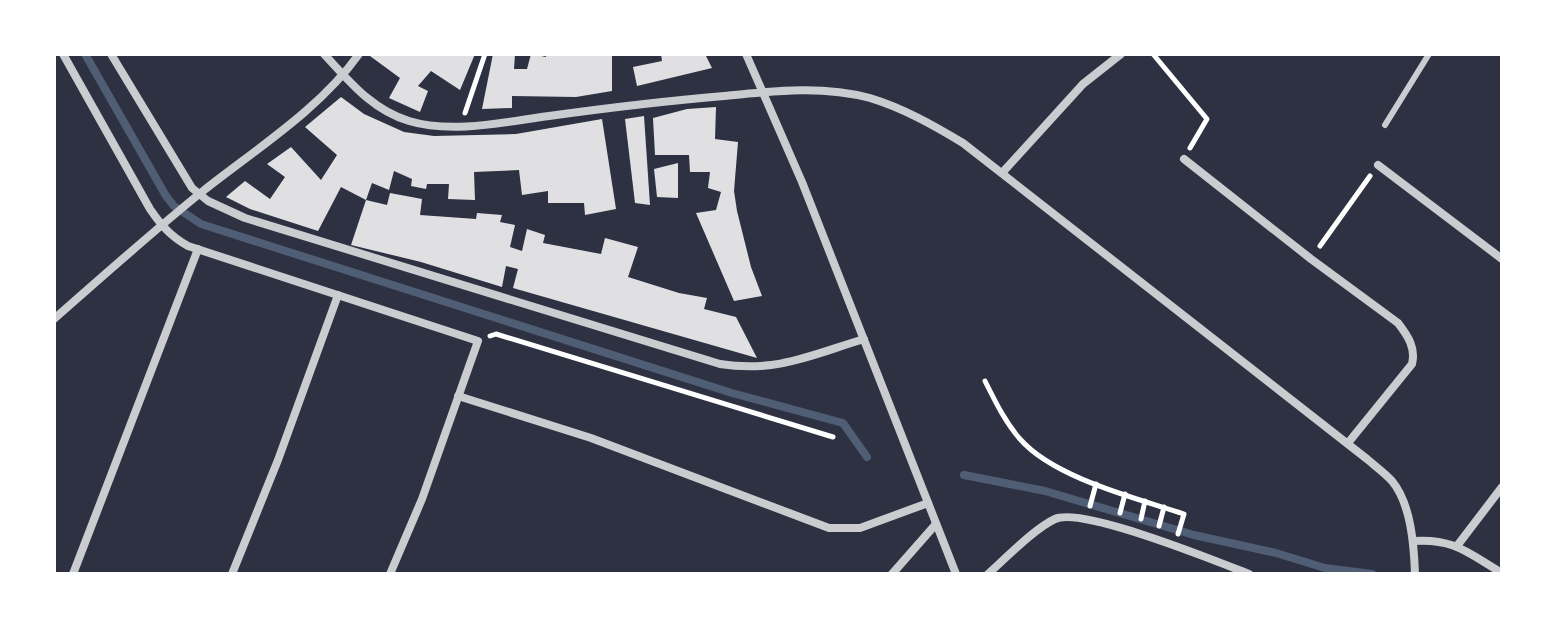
<svg xmlns="http://www.w3.org/2000/svg" width="1556" height="628" font-family="Mulish,sans-serif">
<style>
.lines{fill:none;stroke-linecap:round;stroke-linejoin:round}
.stream{stroke:#4f5d75;stroke-width:8}
.building{fill:#e0e0e3}
.path{stroke:#fff;stroke-width:5}
.service{stroke:#caccd0;stroke-width:6}
.minor{stroke:#caccd0;stroke-width:8}
</style>
<rect width="100%" height="100%" fill="#2d3142"/>
<g class="lines">
<!-- stream -->
<g class="stream">
<polyline points="85,54 166,196 174,206 201,224 732,393 843,423 867,457"/>
<polyline points="964,475 1045,491 1194,535 1276,553 1325,568 1372,574"/>
</g>
</g>
<!-- building -->
<g class="building">
<polygon points="372,54 475,54 460,90 431,71 418,86 428,91 420,112 389,98 400,78 370,56"/>
<polygon points="493,54 515,54 514,69 527,69 531,54 546,57 546,54 612,54 612,91 576,97 512,96 512,108 482,109"/>
<polygon points="661,54 705,54 712,68 637,86 633,67 662,61"/>
<polygon points="341,97 364,114 404,132 434,136 516,134 602,119 616,209 585,215 584,203 548,203 548,191 522,195 519,170 474,172 475,200 448,199 449,184 427,184 426,189 411,186 412,179 394,171 389,190 372,183 366,200 341,187 318,231 250,209 226,197 245,181 270,199 285,177 267,164 291,147 321,180 337,155 305,127"/>
<polygon points="716,107 715,139 738,142 734,191 737,211 751,267 762,296 734,301 696,213 716,210 721,192 708,188 710,172 690,172 689,155 655,155 653,118 687,109"/>
<polygon points="644,116 650,205 635,203 625,119"/>
<polygon points="678,163 678,198 657,197 654,169"/>
<polygon points="390,193 422,199 420,215 476,219 477,213 502,215 500,222 515,225 510,247 522,251 527,229 545,235 543,243 601,254 605,238 638,247 628,277 679,293 707,298 704,309 736,317 757,358 513,288 518,269 506,266 502,287 421,262 351,245 366,200 387,205"/>
</g>
<g class="lines">
<!-- path -->
<g class="path">
<polyline points="1153,54 1207,119 1190,148"/>
<polyline points="465,113 485,54"/>
<polyline points="1320,246 1370,176"/>
<polyline points="490,336 496,334 833,437"/>
<path d="M985,381c10,20 20,41 35,58 34,39 116,59 164,75l-6,20"/>
<polyline points="1090,506 1096,484"/>
<polyline points="1120,513 1125,494"/>
<polyline points="1141,519 1145,501"/>
<polyline points="1159,526 1164,507"/>
</g>
<!-- service -->
<polyline class="service" points="1385,125 1429,54"/>
<!-- minor -->
<g class="minor">
<path d="M63,54l87,155c11,16 20,27 38,37l290,95 -56,158 -32,75"/>
<path d="M111,54l81,134 16,13 37,17 475,146c56,9 91,-9 144,-25"/>
<path d="M324,54c25,27 48,56 85,67 43,13 96,1 140,-5 58,-8 116,-15 175,-20 49,-5 98,-11 146,2 33,10 63,27 93,45l404,316c8,7 18,14 25,22 19,23 22,64 23,93"/>
<polyline points="746,54 802,182 956,574"/>
<path d="M1184,159l127,100 87,64c10,13 18,25 14,41l-64,79"/>
<polyline points="1378,165 1502,259"/>
<polyline points="1002,173 1083,84 1121,54"/>
<path d="M54,319c49,-43 98,-87 149,-128 53,-42 117,-82 156,-137"/>
<polyline points="458,396 591,438 829,528 860,528 928,503"/>
<path d="M1413,541c41,-3 55,12 89,32"/>
<polyline points="1457,546 1502,487"/>
<polyline points="73,574 198,249"/>
<polyline points="232,574 278,460 338,295"/>
<polyline points="892,574 936,524"/>
<path d="M988,574c17,-15 47,-46 67,-55 28,-12 161,42 194,55"/>
</g>
</g>
<!-- border -->
<rect width="1556" height="628" fill="none" stroke="#ffffff" stroke-width="112"/>
</svg>
